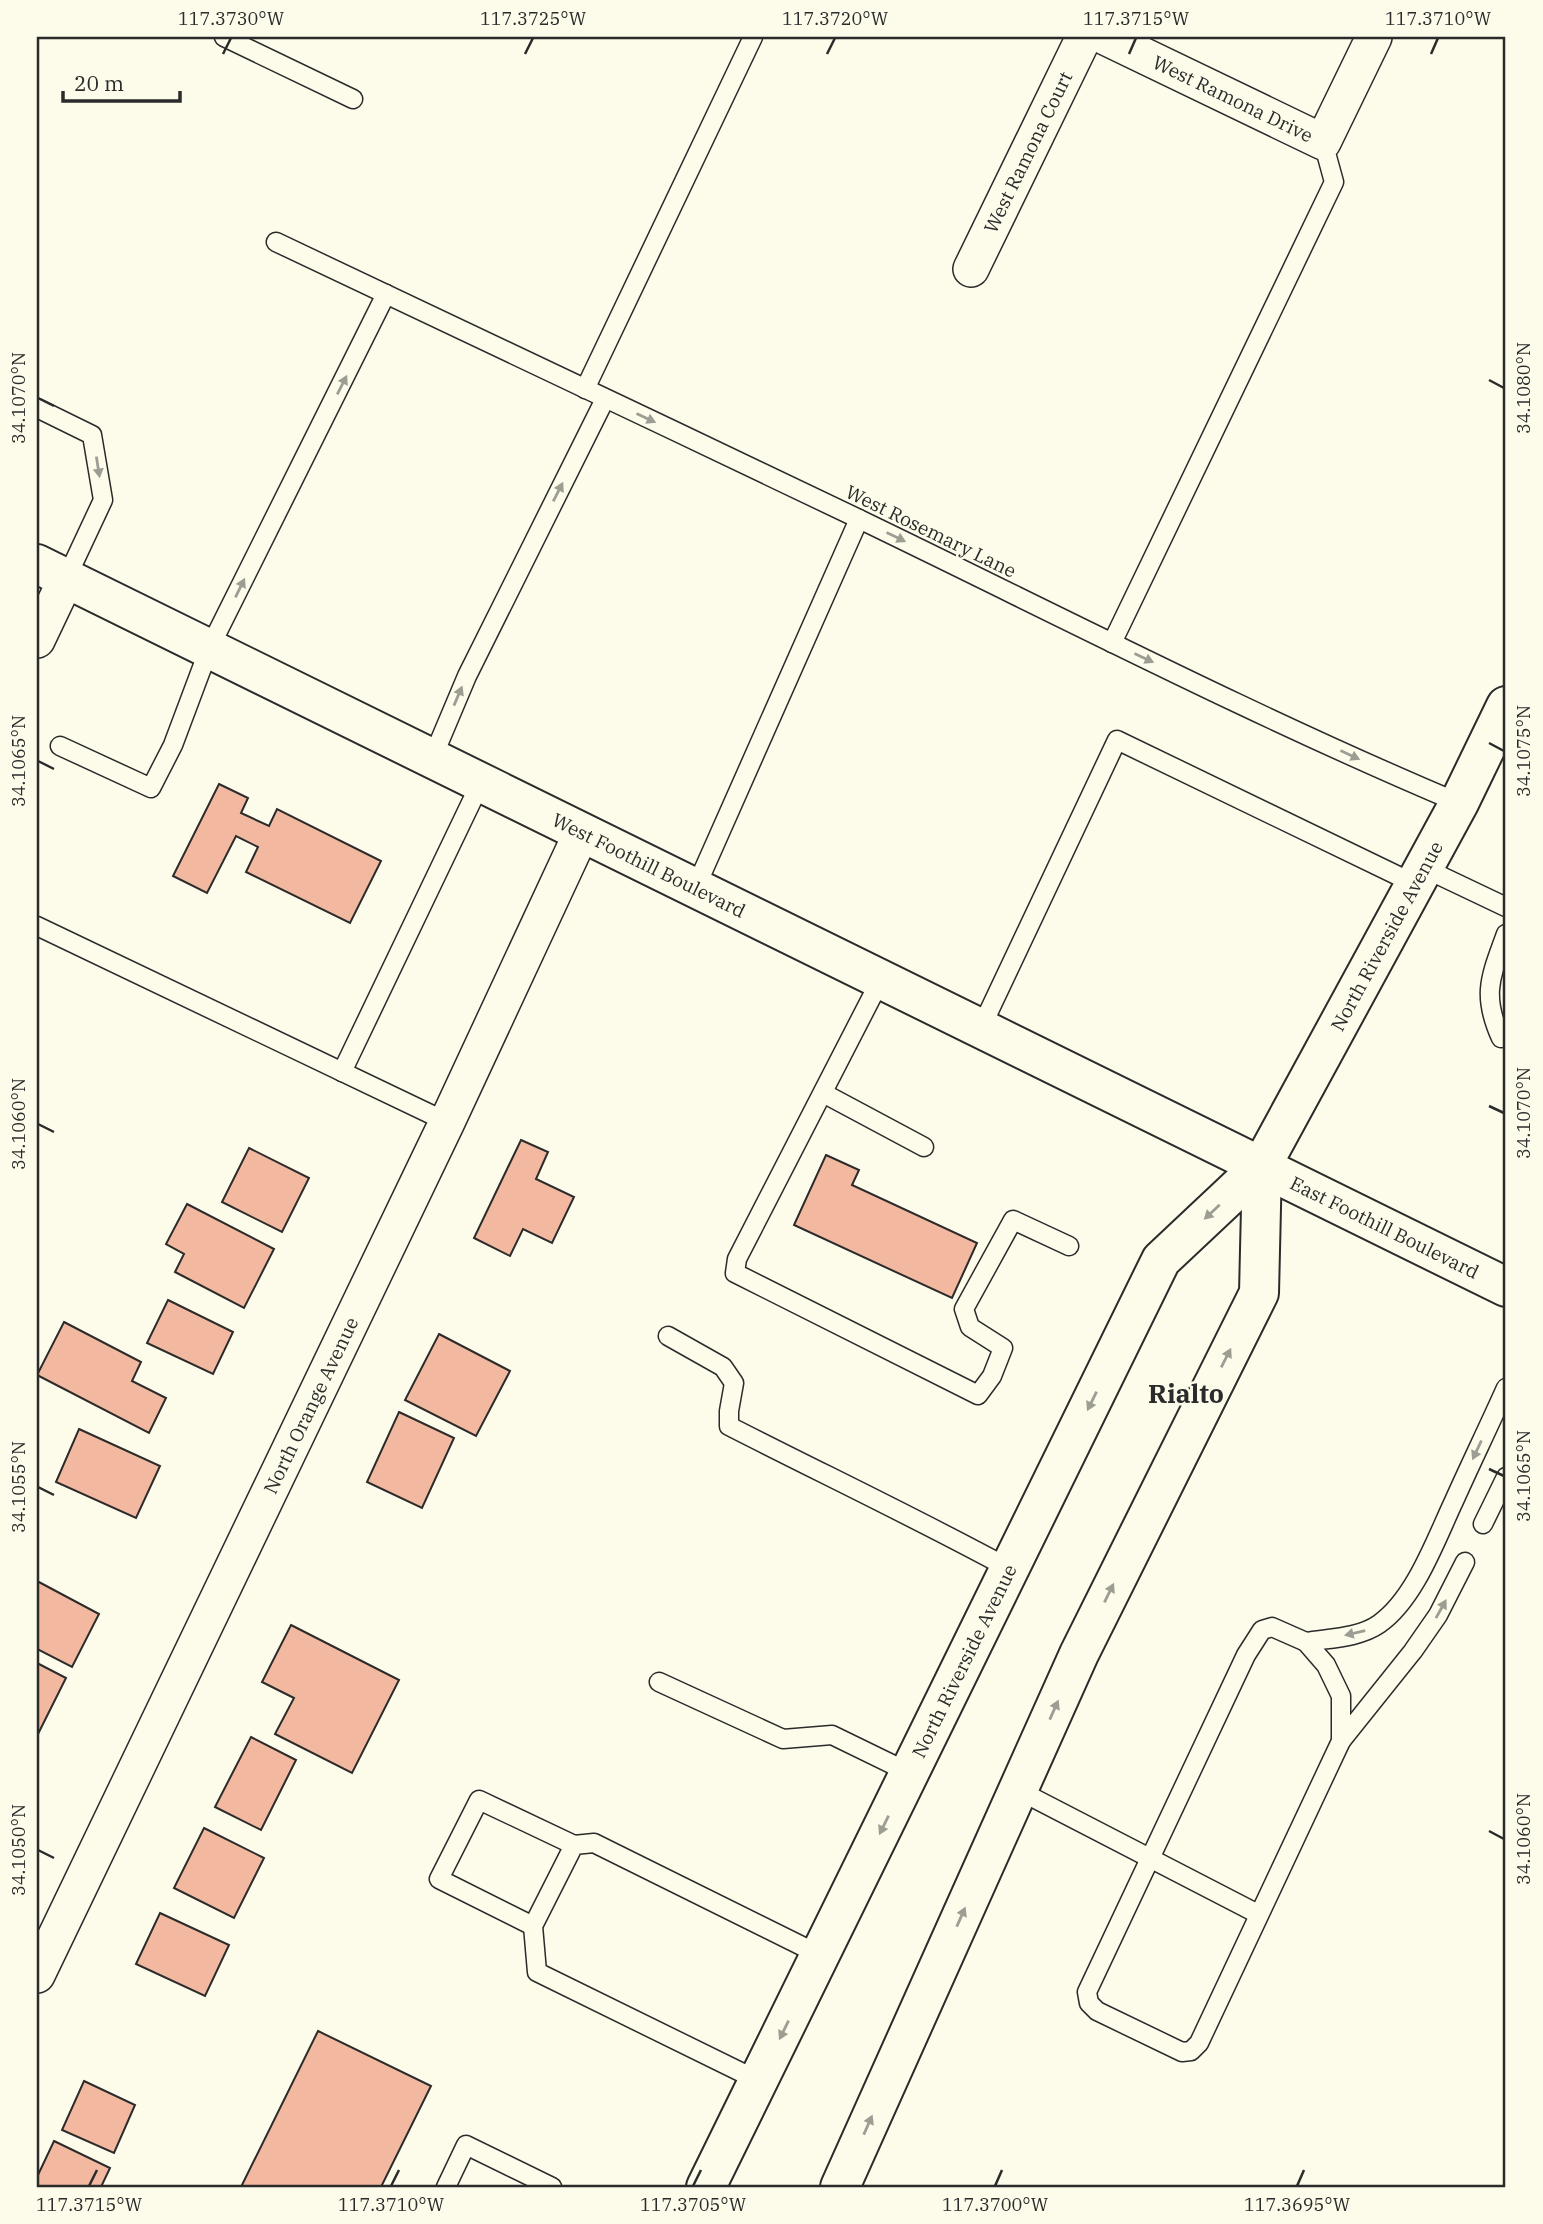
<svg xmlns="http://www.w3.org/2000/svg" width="1543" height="2224" font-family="'IBM Plex Serif',serif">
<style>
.building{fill:#f2b8a0;stroke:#2b2b2b;stroke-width:2}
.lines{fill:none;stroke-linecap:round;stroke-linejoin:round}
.service-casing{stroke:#2b2b2b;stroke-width:21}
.minor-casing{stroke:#2b2b2b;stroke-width:38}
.primary-casing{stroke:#2b2b2b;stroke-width:42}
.service{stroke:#fdfbea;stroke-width:18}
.minor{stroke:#fdfbea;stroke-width:35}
.primary{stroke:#fdfbea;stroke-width:38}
.oneway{fill:#9e9d94}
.ticks{fill:none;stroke:#2b2b2b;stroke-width:2.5}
.labels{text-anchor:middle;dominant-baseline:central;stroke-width:5;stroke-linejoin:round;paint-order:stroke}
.street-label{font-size:19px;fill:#2b2b2b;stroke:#fdfbea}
.district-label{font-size:26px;font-weight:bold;fill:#2b2b2b;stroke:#fdfbea}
.neatline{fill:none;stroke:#2b2b2b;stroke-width:2.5}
.ticks-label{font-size:18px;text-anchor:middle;fill:#2b2b2b}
</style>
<rect width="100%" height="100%" fill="#fdfbea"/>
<!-- building -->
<g class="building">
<polygon points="219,784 248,798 241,813 269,826 277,809 381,861 350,923 246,872 258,847 236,836 207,893 173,876"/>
<polygon points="521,1140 548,1152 536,1179 574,1197 552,1243 523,1229 510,1256 474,1238"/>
<polygon points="249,1148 309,1178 282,1232 222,1202"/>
<polygon points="826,1155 859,1170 852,1185 977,1243 952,1298 794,1225"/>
<polygon points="187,1204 274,1249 244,1308 175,1272 184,1254 166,1244"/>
<polygon points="168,1300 233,1332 213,1374 147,1343"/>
<polygon points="64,1322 141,1362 132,1381 166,1398 149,1433 37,1375"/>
<polygon points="439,1334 510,1371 476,1436 405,1400"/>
<polygon points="399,1412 454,1438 422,1508 367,1482"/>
<polygon points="79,1429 160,1466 136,1518 56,1482"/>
<polygon points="37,1581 99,1614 72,1667 37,1649"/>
<polygon points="291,1625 399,1680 352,1773 275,1734 294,1698 262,1682"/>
<polygon points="37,1663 66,1678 37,1736"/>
<polygon points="251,1737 296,1760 261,1830 215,1807"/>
<polygon points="204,1828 264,1858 234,1918 174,1888"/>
<polygon points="160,1913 229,1945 205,1996 136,1964"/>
<polygon points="318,2031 431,2086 381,2187 241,2187"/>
<polygon points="84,2081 135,2105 114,2153 62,2130"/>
<polygon points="54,2141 110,2168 101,2187 37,2187 37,2177"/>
</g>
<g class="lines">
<!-- service casing -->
<g class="service-casing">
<g id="service">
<polyline points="224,37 353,99"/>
<path d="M276,242c195,92 389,184 583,277 199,96 396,198 600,284"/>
<polyline points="585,389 753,37"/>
<polyline points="37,408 92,435 103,500 66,579"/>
<polyline points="1112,643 1334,182 1323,142"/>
<polyline points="60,746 151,788 173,745 209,649 386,294"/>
<polyline points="432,759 467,676 605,399"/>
<polyline points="1424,868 1506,907"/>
<polyline points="695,889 859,519"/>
<polyline points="37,926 447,1122"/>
<polyline points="881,979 737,1259 735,1273 978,1395 992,1376 1003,1348 970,1327 964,1309 1013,1220 1069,1246"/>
<polyline points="981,1028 1117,740 1415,884"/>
<path d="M1501,1038c-20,-44 -10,-62 5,-104"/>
<polyline points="342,1072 480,784"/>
<polyline points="823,1093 924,1147"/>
<path d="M668,1336l55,31 11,16 -5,28v15c94,48 189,93 281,143"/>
<polyline points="1483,1524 1506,1477"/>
<polygon points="1272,1627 1306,1642 1326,1665 1341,1696 1341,1741 1199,2043 1191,2051 1182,2052 1097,2011 1089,2003 1087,1992 1246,1655 1262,1630"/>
<path d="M1306,1642c24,-4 53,-4 73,-18 36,-25 57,-85 75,-123 17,-38 35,-75 52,-113"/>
<polyline points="659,1682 783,1739 832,1735 910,1773"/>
<polyline points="1341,1741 1413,1651 1438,1615 1465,1562"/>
<polyline points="1018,1790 1258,1914"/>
<polyline points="533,1926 439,1879 479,1800 574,1845"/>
<polyline points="759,2081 537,1972 533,1926 574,1845 594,1843 820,1955"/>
<polyline points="446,2187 466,2145 552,2187"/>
</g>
</g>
<!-- minor casing -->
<g class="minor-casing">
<g id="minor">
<path id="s1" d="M1105,37l218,105 51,-105"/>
<path id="s2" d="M971,269l113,-232"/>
<polyline points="37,640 66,579"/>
<path id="s3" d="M37,1975l410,-853 134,-288"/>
</g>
</g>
<!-- primary casing -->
<g class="primary-casing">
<g id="primary">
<path id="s4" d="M37,564l1469,723"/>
<path id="s5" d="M706,2187l455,-927 101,-95 197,-362 47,-97"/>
<polyline points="840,2187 1079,1654 1259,1293 1262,1165"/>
</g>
</g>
<!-- service -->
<use href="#service" class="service"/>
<!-- minor -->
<use href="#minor" class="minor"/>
<!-- primary -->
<use href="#primary" class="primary"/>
</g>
<!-- one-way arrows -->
<defs><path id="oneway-solid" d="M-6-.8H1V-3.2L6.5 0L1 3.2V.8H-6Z" transform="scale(1.75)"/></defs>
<g class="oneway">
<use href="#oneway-solid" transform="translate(342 385) rotate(-63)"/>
<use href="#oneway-solid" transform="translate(646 418) rotate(25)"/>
<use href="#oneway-solid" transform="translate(98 467) rotate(81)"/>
<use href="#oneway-solid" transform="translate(558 492) rotate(-63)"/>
<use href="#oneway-solid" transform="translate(896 537) rotate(26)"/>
<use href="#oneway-solid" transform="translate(240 588) rotate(-64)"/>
<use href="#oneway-solid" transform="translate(1144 658) rotate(25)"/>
<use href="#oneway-solid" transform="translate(458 696) rotate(-67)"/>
<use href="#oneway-solid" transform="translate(1350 755) rotate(25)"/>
<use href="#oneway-solid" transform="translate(1212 1212) rotate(137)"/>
<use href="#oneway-solid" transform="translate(1226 1358) rotate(-63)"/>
<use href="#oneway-solid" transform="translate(1092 1401) rotate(116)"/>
<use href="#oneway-solid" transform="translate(1477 1450) rotate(115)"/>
<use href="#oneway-solid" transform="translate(1109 1593) rotate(-64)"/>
<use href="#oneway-solid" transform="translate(1441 1609) rotate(-61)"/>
<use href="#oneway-solid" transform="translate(1355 1633) rotate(167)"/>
<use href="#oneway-solid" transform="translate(1054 1710) rotate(-66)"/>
<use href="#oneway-solid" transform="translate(884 1825) rotate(116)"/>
<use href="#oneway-solid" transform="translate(961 1917) rotate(-66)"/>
<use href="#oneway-solid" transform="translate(784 2030) rotate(116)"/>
<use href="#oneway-solid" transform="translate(868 2125) rotate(-66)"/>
</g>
<!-- ticks -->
<path class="ticks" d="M223,54l8,-16M525,54l8,-16M827,54l8,-16M1129,54l7,-16M1431,54l7,-16M1489,380l15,8M38,398l16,8M1489,743l15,8M38,761l16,8M1489,1106l15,7M38,1124l16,8M1489,1469l15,7M38,1487l16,8M1489,1831l15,8M38,1850l16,8M89,2186l8,-16M391,2186l8,-16M693,2186l8,-16M995,2186l7,-16M1297,2186l7,-16"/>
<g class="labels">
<!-- street labels -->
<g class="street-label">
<text stroke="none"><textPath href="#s1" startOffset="142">West Ramona Drive</textPath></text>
<text stroke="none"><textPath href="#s2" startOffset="130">West Ramona Court</textPath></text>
<text transform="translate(931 531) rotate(26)">West Rosemary Lane</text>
<text stroke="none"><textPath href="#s4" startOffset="682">West Foothill Boulevard</textPath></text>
<text stroke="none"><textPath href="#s5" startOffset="1432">North Riverside Avenue</textPath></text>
<text stroke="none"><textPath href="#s4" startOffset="1502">East Foothill Boulevard</textPath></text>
<text stroke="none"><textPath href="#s3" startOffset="632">North Orange Avenue</textPath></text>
<text stroke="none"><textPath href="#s5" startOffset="586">North Riverside Avenue</textPath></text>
</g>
<!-- district labels -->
<g class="district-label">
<text x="1186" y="1393">Rialto</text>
</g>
</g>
<!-- border -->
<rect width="1543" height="2224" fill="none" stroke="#fdfbea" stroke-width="77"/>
<!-- scale -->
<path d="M63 91v10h117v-10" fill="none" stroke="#2b2b2b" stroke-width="3.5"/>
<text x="74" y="91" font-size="21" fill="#2b2b2b" stroke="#fdfbea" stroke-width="5" paint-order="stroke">20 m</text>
<rect x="38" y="38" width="1466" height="2148" class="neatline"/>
<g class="ticks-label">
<text x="231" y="25">117.3730°W</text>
<text x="533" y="25">117.3725°W</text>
<text x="835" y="25">117.3720°W</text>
<text x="1136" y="25">117.3715°W</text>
<text x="1438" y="25">117.3710°W</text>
<text transform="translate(1524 388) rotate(-90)" y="6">34.1080°N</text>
<text transform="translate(19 398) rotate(-90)" y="6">34.1070°N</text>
<text transform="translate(1524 751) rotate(-90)" y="6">34.1075°N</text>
<text transform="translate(19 761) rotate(-90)" y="6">34.1065°N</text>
<text transform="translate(1524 1113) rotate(-90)" y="6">34.1070°N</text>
<text transform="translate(19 1124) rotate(-90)" y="6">34.1060°N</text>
<text transform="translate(1524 1476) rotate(-90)" y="6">34.1065°N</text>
<text transform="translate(19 1487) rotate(-90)" y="6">34.1055°N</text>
<text transform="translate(1524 1839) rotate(-90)" y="6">34.1060°N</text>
<text transform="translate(19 1850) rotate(-90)" y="6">34.1050°N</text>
<text x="89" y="2211">117.3715°W</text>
<text x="391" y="2211">117.3710°W</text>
<text x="693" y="2211">117.3705°W</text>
<text x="995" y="2211">117.3700°W</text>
<text x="1297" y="2211">117.3695°W</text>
</g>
</svg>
